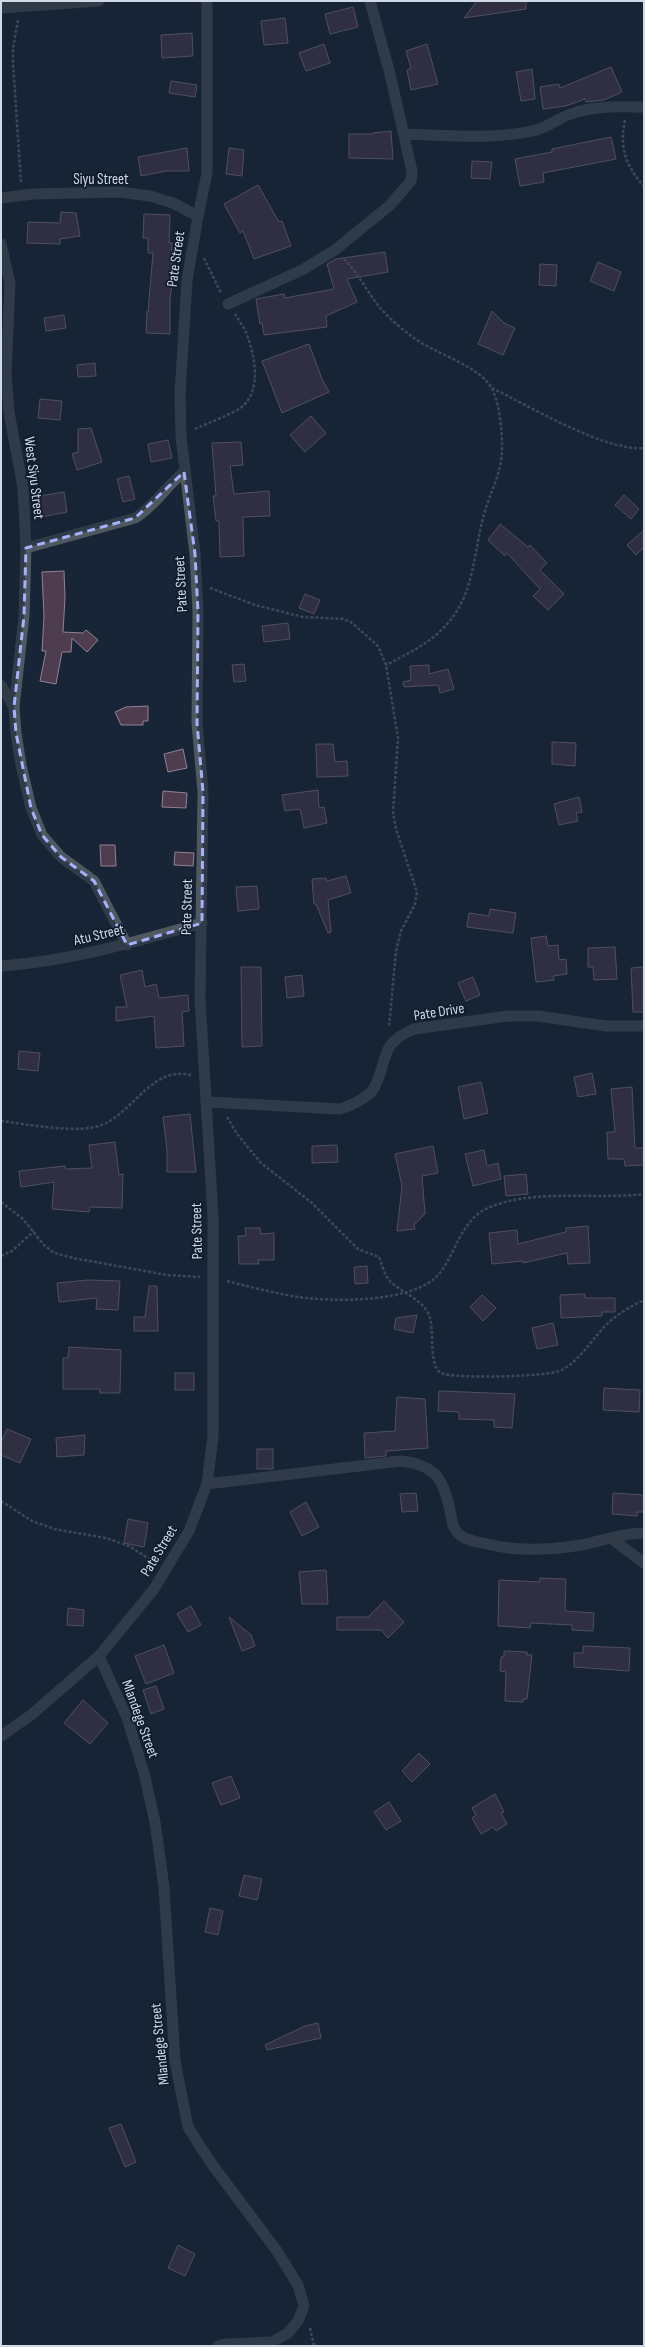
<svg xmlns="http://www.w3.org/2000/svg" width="645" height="2347" font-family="'Sofia Sans Condensed',sans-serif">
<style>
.building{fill:#4e3d4f;stroke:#948095}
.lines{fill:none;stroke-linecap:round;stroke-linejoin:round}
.path{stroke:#697484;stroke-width:2.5;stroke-dasharray:3 2;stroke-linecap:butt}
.minor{stroke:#4f575f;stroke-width:11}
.marked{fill:none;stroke:#a5b1fc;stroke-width:3;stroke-dasharray:8 5;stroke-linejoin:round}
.labels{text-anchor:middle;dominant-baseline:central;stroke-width:3.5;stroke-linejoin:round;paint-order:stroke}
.street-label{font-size:15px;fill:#d0d9e5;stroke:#0f1c2d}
</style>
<rect width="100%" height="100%" fill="#182537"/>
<!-- building -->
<g class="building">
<polygon points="477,1 526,1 526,9 464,18"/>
<polygon points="353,7 358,27 330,34 325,14"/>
<polygon points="285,18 288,43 264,45 261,21"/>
<polygon points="192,33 193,56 162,58 161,35"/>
<polygon points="324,44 330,63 306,71 299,53"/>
<polygon points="427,44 438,84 411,90 407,70 411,68 406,51"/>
<polygon points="611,67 622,92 604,100 586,102 585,99 566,106 543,109 540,87 559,84 560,88"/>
<polygon points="532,69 535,99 521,101 516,72"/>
<polygon points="171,81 197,85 195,97 169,93"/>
<polygon points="391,131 393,159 349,158 349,134 373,134 373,133"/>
<polygon points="611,137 616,159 543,173 544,182 520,186 515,159 552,152 552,149"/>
<polygon points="187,148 189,171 166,171 141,176 138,157"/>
<polygon points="229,148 244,150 242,176 226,174"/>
<polygon points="472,161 492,162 490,179 471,178"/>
<polygon points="258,185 279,222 282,221 291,246 254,259 243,231 240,233 224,204"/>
<polygon points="61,212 76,213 80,236 60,239 60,244 27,243 28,222 60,223"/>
<polygon points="144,214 170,215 169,243 172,243 171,270 174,271 170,298 170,334 146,333 147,311 148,312 153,253 148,253 148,238 143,238"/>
<polygon points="385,252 388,272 347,279 357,302 326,316 327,327 264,335 262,323 260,324 256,299 284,294 285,298 334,289 327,264 336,259"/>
<polygon points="598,262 621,272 614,291 590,281"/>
<polygon points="540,264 557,265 556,286 539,285"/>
<polygon points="492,311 504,323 515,328 503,355 478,344"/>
<polygon points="64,315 66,328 46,331 44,318"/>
<polygon points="309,344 322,379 329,392 282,413 262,361"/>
<polygon points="95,363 96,376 78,377 77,365"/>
<polygon points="40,399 62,401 60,420 38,418"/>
<polygon points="311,416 326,433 305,452 290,435"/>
<polygon points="91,428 102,462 77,470 72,454 78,452 78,429"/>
<polygon points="168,440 172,458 151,462 148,444"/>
<polygon points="241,442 243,465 230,466 234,494 269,491 270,516 243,517 244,556 220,557 219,521 216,521 213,496 216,496 212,443"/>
<polygon points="129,476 135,499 123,502 117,479"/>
<polygon points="64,492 67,512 42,517 39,496"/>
<polygon points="624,495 639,509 631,519 615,505"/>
<polygon points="500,524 528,547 530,545 547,563 540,570 564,594 548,610 533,596 540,589 507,553 505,556 488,540"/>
<polygon points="644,530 644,547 636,555 627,545"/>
<polygon points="64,571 65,598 63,632 83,633 86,630 98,640 87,652 72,638 71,652 62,652 56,684 40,681 46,651 42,651 44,616 42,572"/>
<polygon points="305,594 320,600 314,614 299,608"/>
<polygon points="288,623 290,639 264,642 262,626"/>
<polygon points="244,664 246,681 234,682 232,665"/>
<polygon points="429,665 429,674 448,669 454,689 440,693 438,685 404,687 403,682 411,680 410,666"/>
<polygon points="148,706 148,721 143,721 143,725 121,725 115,712 126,707"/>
<polygon points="552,742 576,743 575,766 552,764"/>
<polygon points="316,744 333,744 335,762 347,761 348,776 317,777"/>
<polygon points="183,749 187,768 168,772 164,754"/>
<polygon points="318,790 319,808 324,807 327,823 304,828 300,809 285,811 282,795"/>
<polygon points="163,791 187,793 186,808 162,807"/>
<polygon points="579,797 582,812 576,813 578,821 559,825 554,804"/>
<polygon points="100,845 115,845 116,866 101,866"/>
<polygon points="175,852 194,853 193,866 174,865"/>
<polygon points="346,876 351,893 328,900 331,932 328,933 316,904 314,904 312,879 326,878 327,881"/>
<polygon points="257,886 259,909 238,911 236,887"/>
<polygon points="490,909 516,913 513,933 467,927 469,913 489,916"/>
<polygon points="546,936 548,946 558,945 559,960 566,959 567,974 553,976 554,980 536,982 531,938"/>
<polygon points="615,947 617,979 594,980 593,967 588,967 588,948"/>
<polygon points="241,967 261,967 262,1046 242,1047"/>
<polygon points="644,967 644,1012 633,1012 631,968"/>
<polygon points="142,970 145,987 156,984 159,998 188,995 189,1011 182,1012 184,1046 156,1048 154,1016 116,1021 116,1007 127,1007 120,975"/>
<polygon points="302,975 304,996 287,998 285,977"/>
<polygon points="473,977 480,995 466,1001 458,983"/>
<polygon points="19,1051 40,1053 38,1071 18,1069"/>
<polygon points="592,1073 596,1094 578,1097 574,1077"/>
<polygon points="481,1082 488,1113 464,1119 458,1087"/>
<polygon points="632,1087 635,1148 644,1148 644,1165 625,1166 624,1159 608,1159 607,1132 615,1132 611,1089"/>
<polygon points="190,1114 196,1172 167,1172 167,1150 163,1117"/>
<polygon points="115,1142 119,1175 123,1174 122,1208 90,1207 89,1212 52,1209 54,1182 21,1187 19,1171 65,1166 66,1169 92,1168 89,1145"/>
<polygon points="337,1145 338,1162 312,1163 312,1146"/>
<polygon points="433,1146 438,1173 422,1176 425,1214 414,1225 415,1229 397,1231 402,1186 395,1154"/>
<polygon points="484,1150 487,1166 498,1163 501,1179 473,1186 465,1154"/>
<polygon points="526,1174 528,1194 506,1196 504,1176"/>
<polygon points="588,1226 590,1263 568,1264 567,1253 523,1263 523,1261 492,1264 489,1233 517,1230 518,1244 566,1232 566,1228"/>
<polygon points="245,1228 260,1228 261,1234 274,1233 274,1260 258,1260 259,1264 239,1264 238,1236 246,1236"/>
<polygon points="367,1266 368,1283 355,1284 354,1267"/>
<polygon points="88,1280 120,1281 118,1310 96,1309 97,1298 59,1302 57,1283"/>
<polygon points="149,1286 157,1286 158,1331 134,1331 134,1317 145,1317"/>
<polygon points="585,1294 585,1298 615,1298 615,1312 602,1312 602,1316 561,1318 560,1295"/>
<polygon points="482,1295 496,1308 483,1321 470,1307"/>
<polygon points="417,1315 413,1333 394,1329 396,1318"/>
<polygon points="553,1323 558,1345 537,1349 532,1328"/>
<polygon points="69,1347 121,1350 120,1393 100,1393 100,1389 63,1389 63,1358 68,1358"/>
<rect x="175" y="1373" width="19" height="17"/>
<polygon points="604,1388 640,1390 639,1412 603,1410"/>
<polygon points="439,1391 515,1394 512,1428 494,1427 494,1420 459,1419 459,1412 438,1411"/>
<polygon points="397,1397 425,1399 428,1448 386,1451 386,1456 365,1458 364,1433 395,1431"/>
<polygon points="7,1429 31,1439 20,1463 1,1455 1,1442"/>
<polygon points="85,1435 84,1455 57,1457 56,1438"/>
<rect x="257" y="1449" width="16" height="20"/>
<polygon points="416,1493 418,1511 402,1512 400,1494"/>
<polygon points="613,1493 644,1495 644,1512 637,1512 637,1516 612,1514"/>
<polygon points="306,1502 319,1527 302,1536 290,1512"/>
<polygon points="128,1519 148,1523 144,1547 124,1543"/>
<polygon points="326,1570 328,1604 302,1604 299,1572"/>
<polygon points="540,1578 566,1579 565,1611 594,1613 593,1631 572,1630 572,1625 531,1623 530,1628 498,1626 499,1580 540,1582"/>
<polygon points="384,1601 404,1622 388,1638 381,1630 337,1630 337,1617 368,1617"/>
<polygon points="191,1606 201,1625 188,1632 177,1614"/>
<polygon points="68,1608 84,1610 83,1626 67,1625"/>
<polygon points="229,1617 251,1635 255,1646 242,1651"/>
<polygon points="164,1645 174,1673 146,1684 135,1656"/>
<polygon points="583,1646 630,1648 629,1671 574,1667 574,1653 583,1653"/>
<polygon points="504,1651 527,1652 527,1655 532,1655 527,1699 523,1699 523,1702 505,1701 506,1672 500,1671 501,1657 504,1657"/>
<polygon points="156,1686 164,1709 151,1714 143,1690"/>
<polygon points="83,1700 108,1723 90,1744 64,1723"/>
<polygon points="419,1753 430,1764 412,1782 402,1771"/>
<polygon points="231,1776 240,1798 221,1805 212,1783"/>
<polygon points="495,1794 504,1812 501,1813 507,1824 496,1831 493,1827 481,1834 472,1818 476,1815 472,1808"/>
<polygon points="389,1802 401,1821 386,1830 374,1812"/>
<polygon points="244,1875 262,1879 257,1900 239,1896"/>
<polygon points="210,1908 223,1911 218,1935 205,1932"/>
<polygon points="318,2023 321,2038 267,2050 265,2045 305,2026"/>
<polygon points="121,2124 136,2162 125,2167 109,2128"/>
<polygon points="178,2245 195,2254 185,2276 168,2268"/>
</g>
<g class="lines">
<!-- path -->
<g class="path">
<polyline points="18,20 13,48 13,63 21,182"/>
<path d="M625,120c-6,29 1,45 19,67"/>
<polyline points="204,258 221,293"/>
<path d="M344,259c15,15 24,35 38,51 9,10 21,20 32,28 19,15 67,28 78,51 8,16 10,41 10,59 0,26 -13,46 -19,70 -9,34 -9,71 -31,100 -17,23 -41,34 -66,47"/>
<path d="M492,388c37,18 114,64 152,60"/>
<path d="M195,429c10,-5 43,-17 49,-24 17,-17 11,-49 3,-70 -2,-7 -8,-14 -12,-21"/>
<polyline points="210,588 255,605 303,617 343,619 351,622 378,646 386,665 398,738 393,813 396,829 417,892 415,904 401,931 396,951 389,1027"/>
<path d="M227,1117l10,17 24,29 51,40 46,46 21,8c3,7 5,16 9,22 11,13 34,19 41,36 6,14 -1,51 12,58 12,6 109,4 121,-3 19,-11 27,-27 42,-43 10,-11 27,-21 40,-27"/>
<path d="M1,1121c26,3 79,14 103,3 31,-14 48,-58 87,-49"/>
<polyline points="1,1202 23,1219 44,1245 54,1253 73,1258 167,1275 200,1277"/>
<polyline points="1,1256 12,1251 34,1231"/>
<path d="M227,1281c23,6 47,12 71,16 34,5 115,6 140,-22 18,-20 22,-55 50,-67 44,-20 109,-8 156,-14"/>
<polyline points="1,1501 32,1521 54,1529 106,1538 129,1546 154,1562"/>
<polyline points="310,2328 314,2346"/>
</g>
<!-- minor -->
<g class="minor">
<polyline points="1,8 99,1"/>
<path d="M404,134c40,1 88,6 128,-3 13,-2 24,-11 36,-16 25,-10 50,-8 76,-8"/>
<polyline points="1,198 33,194 119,192 150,196 173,203 198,216"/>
<polyline points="1,244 10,283 6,375 9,412 23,488 26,548 24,616 14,707 16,733 21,765 31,808 42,835 61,857 94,881 127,945"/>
<polyline points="228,304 302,270 335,250 389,206 411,181 412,171 390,74 370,1"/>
<path d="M26,548l109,-30c20,-12 31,-32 49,-46"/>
<polyline points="1,685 14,707"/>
<path d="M1,966c69,-5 134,-24 201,-43"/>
<path d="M206,1102l134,7c11,-3 29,-12 34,-21 15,-28 4,-44 40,-59l94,-13h30l68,10h38"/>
<path d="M207,1484l194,-23c37,4 43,20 50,54 1,7 2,14 8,19 7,7 19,8 28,10 31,8 63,6 94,1 21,-4 42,-12 63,-12"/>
<polyline points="611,1538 644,1563"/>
<polyline points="99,1656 127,1718 144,1773 155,1822 164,1887 175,2061 188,2127 211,2163 277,2251 298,2285 304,2306 298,2321 288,2333 272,2342 225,2344 218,2346"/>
<polyline points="1,1736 31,1715 99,1656 154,1589 189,1531 207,1484 213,1436 213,1217 200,999 203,792 197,723 198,612 195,554 181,436 180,394 187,281 198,216 207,173 207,1"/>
</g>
</g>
<!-- marked area -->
<path d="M0 0H645V2347H0ZM184,472l11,82 3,58 -1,111 6,69 -1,131 -75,22 -33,-64 -33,-24 -19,-22 -11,-27 -15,-75 -2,-26 10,-91 2,-68 109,-30z" fill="#182537" fill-opacity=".55" fill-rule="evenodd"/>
<path class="marked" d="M184,472l11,82 3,58 -1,111 6,69 -1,131 -75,22 -33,-64 -33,-24 -19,-22 -11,-27 -15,-75 -2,-26 10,-91 2,-68 109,-30z"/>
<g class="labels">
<!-- street labels -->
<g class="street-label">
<text x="101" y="179">Siyu Street</text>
<text transform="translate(176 259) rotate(-82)">Pate Street</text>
<text transform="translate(34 478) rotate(83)">West Siyu Street</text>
<text transform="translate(181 584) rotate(-93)">Pate Street</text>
<text transform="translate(187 907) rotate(-89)">Pate Street</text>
<text transform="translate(99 935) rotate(-13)">Atu Street</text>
<text transform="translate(439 1012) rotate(-9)">Pate Drive</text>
<text transform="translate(197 1231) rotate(-91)">Pate Street</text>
<text transform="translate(159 1551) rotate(-59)">Pate Street</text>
<text transform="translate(140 1719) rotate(70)">Mlandege Street</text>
<text transform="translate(160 2044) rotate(-96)">Mlandege Street</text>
</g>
</g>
<!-- border -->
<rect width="645" height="2347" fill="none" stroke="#d0d9e5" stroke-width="4"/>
</svg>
